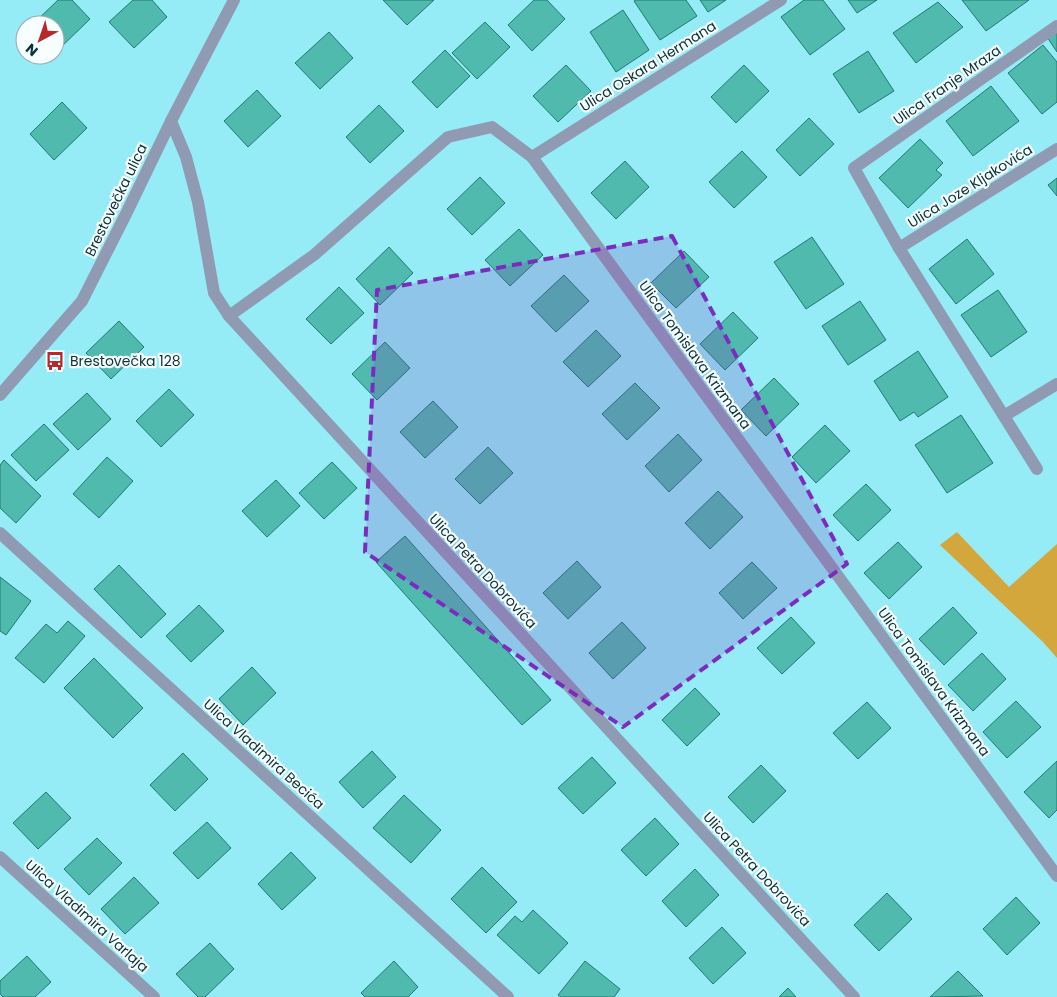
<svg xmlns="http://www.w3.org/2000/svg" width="1057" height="997" font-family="Poppins,sans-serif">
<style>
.forest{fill:#d3a73b}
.building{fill:#50baae;stroke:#1d7b72}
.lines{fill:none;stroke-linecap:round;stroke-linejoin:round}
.minor{stroke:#909bb3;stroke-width:12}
.marked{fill:#7b2cbf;fill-opacity:0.2;stroke:#7b2cbf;stroke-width:4;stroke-dasharray:10 6;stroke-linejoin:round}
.labels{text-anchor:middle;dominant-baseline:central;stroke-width:4.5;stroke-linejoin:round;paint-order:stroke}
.street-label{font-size:14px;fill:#0b3135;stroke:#f6feff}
.poi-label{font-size:14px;fill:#0b3135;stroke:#f6feff;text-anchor:start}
</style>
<rect width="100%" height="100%" fill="#95ebf6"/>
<!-- forest -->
<polygon class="forest" points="957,532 1009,587 1057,544 1057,658 1043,642 940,545"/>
<!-- building -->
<g class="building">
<polygon points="58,0 72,0 90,19 57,51 55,49 55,25 32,25"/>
<polygon points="133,0 152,0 167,17 134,48 109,22"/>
<polygon points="383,0 434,0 407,25"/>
<polygon points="534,0 547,0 565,19 532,51 508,25"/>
<polygon points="636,0 686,0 697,16 660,40 634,1"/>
<polygon points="700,0 726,0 708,12"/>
<polygon points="804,0 823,0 845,29 810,55 781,17"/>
<polygon points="848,0 877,0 857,13"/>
<polygon points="962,0 1029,0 986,31"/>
<polygon points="938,2 963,27 916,63 893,33"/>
<polygon points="623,10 649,50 616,72 590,32"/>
<polygon points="485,22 510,47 477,79 452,53"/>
<polygon points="1057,30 1057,52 1047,37"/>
<polygon points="329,32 353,58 320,89 295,63"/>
<polygon points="1043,45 1057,62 1057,102 1042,114 1008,73"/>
<polygon points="445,50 470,76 437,108 412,82"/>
<polygon points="868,51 894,91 859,113 833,74"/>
<polygon points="566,65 591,91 558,122 533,96"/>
<polygon points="744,65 769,91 736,123 711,97"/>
<polygon points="991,86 1019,121 973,156 946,121"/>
<polygon points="257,90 281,116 248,147 224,121"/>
<polygon points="62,102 87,128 54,160 30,134"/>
<polygon points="379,105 404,131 370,163 346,137"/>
<polygon points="809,118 834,144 800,176 776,150"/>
<polygon points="920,139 943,163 936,170 942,175 908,208 879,178"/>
<polygon points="742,151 767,177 734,208 709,182"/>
<polygon points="625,161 649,187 616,219 591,193"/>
<polygon points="480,177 505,203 472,235 447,209"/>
<polygon points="1057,178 1057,196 1048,185"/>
<polygon points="519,229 543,255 510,286 485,260"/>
<polygon points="812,237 844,284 806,309 774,262"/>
<polygon points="967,239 994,274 956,304 929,269"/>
<polygon points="389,247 413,273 380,305 356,279"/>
<polygon points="684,251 709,277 676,308 651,283"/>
<polygon points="564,275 589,301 556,332 531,306"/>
<polygon points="339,287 364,313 331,344 306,319"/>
<polygon points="998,290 1027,332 991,357 961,315"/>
<polygon points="860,301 886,340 848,365 822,326"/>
<polygon points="733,312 758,338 725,370 700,344"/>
<polygon points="119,321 144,347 111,379 86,353"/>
<polygon points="596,330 621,356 588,387 563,362"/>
<polygon points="385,342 410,368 377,400 352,374"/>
<polygon points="918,351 948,397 918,417 914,412 900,421 874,381"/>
<polygon points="774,378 799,404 766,436 741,410"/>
<polygon points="635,383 660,408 627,440 602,414"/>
<polygon points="169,389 194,415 161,447 136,421"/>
<polygon points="87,393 111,419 78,450 53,424"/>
<polygon points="433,401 458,427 425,458 400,432"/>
<polygon points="961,415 993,463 947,493 915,445"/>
<polygon points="44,424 69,450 36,481 11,455"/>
<polygon points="825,425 850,451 816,483 792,457"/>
<polygon points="678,434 702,460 669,492 645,466"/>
<polygon points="488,447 513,473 480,504 455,479"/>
<polygon points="107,457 133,481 99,518 73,494"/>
<polygon points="4,460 41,496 16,523 0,508 0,465"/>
<polygon points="332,462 357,488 324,519 299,493"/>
<polygon points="276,480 300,506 267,537 242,511"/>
<polygon points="866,484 891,510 858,541 833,515"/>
<polygon points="718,491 743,517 710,549 685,523"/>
<polygon points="405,536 551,700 522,725 376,562"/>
<polygon points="898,542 922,567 889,599 864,573"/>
<polygon points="577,561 601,587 568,619 543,593"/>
<polygon points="752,562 777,588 743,619 719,593"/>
<polygon points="119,565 166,614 141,638 94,589"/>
<polygon points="0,577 31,601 6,635 0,631"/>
<polygon points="199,605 224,631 191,662 166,636"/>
<polygon points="953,607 977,633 944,665 919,639"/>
<polygon points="791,617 815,643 782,674 757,648"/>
<polygon points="68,621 85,636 44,683 15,658 46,624 57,633"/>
<polygon points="622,622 646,648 613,679 589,653"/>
<polygon points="982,653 1006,679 973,711 948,685"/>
<polygon points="94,658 143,708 113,738 64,688"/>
<polygon points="252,667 276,693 243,725 219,699"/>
<polygon points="695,688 720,714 687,746 662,720"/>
<polygon points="1016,701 1041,727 1007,758 983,732"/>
<polygon points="867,702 891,728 858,759 833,733"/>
<polygon points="372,751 396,777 363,808 339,782"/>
<polygon points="183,753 208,779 175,811 150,785"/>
<polygon points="592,757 616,783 583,814 558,788"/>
<polygon points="1057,761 1057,810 1049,818 1024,792"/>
<polygon points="761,765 786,791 753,823 728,797"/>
<polygon points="46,792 71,818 38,849 13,823"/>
<polygon points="404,795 441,830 411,863 373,828"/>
<polygon points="655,818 679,844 646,876 621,850"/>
<polygon points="207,822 231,848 198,879 173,853"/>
<polygon points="97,838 122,863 89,895 64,869"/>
<polygon points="291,852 316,878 282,910 258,884"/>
<polygon points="482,867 517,902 486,933 451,899"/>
<polygon points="695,869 719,895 686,927 662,901"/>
<polygon points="134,877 159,903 125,934 101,909"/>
<polygon points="887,893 912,919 879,951 854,925"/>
<polygon points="1016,897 1040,923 1007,955 983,929"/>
<polygon points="533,910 568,943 539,974 497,935 515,916 522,922"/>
<polygon points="722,927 746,953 713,984 689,958"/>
<polygon points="210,943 234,969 205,997 198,997 176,974"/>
<polygon points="27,956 51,982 35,997 3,997 0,994 0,981"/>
<polygon points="394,961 418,987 408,997 365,997 361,993"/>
<polygon points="585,961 620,989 614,997 561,997 558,995"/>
<polygon points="958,971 983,996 930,997"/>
<polygon points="788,988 796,997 779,997"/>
</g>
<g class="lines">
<!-- minor -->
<g class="minor">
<polyline points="171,121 186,157 198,202 214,293 229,316 854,997"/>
<polyline points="532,157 781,0"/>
<polyline points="899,248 1057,149"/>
<polyline points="229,316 314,255 448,137 492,127 532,157 1057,876"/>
<polyline points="0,395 82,301 126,214 171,121 234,0"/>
<polyline points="1004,416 1057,384"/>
<polyline points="1037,469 899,248 854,168 1057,26"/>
<polyline points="0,533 508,997"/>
<polyline points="0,857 154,997"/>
</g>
</g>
<!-- marked area -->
<path class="marked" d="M672,236l175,328 -224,163 -258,-175 12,-262z"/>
<!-- icons -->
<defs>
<g id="bus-bare" transform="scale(1.5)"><path d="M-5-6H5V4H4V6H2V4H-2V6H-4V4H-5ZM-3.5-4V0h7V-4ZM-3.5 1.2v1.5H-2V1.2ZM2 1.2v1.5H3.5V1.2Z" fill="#b8282b" stroke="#f6feff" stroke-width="2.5" paint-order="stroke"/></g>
</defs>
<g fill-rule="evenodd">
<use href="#bus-bare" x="55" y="361"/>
</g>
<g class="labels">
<!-- street labels -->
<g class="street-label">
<text transform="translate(648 66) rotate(-32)">Ulica Oskara Hermana</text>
<text transform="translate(947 85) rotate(-35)">Ulica Franje Mraza</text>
<text transform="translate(970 186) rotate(-32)">Ulica Joze Kljakovića</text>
<text transform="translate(116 200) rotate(-64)">Brestovečka ulica</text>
<text transform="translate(695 355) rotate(54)">Ulica Tomislava Krizmana</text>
<text transform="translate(483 571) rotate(47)">Ulica Petra Dobrovića</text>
<text transform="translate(934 682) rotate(54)">Ulica Tomislava Krizmana</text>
<text transform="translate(264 754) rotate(42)">Ulica Vladimira Becića</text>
<text transform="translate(757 869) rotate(47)">Ulica Petra Dobrovića</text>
<text transform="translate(87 916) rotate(42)">Ulica Vladimira Varlaja</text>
</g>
<!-- poi labels -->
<g class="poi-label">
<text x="70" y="361">Brestovečka 128</text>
</g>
</g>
<!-- north arrow -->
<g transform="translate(40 40) rotate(220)"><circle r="24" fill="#f6feff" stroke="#98acae"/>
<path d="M0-4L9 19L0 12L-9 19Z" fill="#b8282b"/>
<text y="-8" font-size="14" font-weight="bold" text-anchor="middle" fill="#0b3135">N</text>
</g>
</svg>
